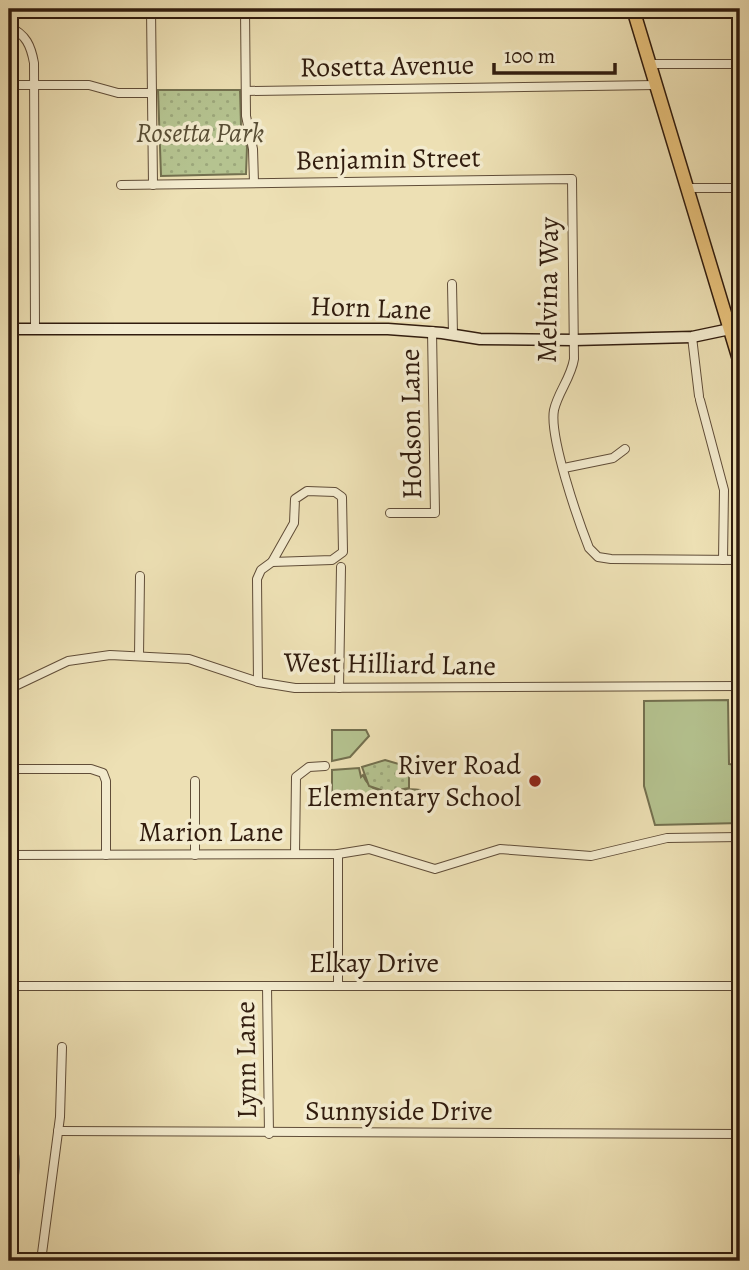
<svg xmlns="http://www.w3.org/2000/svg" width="749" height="1270" font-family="Alegreya,serif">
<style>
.grass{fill:#b5c390;stroke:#73704f;stroke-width:2}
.park{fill:url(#park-dots);stroke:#73704f;stroke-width:2}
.water{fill:#9fbab9;stroke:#737b75;stroke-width:2}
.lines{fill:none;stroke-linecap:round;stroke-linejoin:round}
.street-casing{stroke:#604d38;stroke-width:10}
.secondary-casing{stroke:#311c0e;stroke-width:13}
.primary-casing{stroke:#311c0e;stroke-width:15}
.street{stroke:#f3ebce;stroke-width:8}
.secondary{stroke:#f3ebce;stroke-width:10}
.primary{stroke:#e6c07a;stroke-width:12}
.poi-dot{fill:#8f2418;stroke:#f3ebce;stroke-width:2.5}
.labels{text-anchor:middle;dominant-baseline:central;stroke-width:7;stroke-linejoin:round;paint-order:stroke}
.street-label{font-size:28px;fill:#311c0e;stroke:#f3ebce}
.park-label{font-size:28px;font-style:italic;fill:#594e35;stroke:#f3ebce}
.poi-label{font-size:28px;fill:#311c0e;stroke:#f3ebce;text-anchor:end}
</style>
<defs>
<pattern id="park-dots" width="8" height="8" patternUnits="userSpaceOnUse" patternTransform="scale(1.75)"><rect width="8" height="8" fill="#b5c390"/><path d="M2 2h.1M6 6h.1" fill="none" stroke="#9ca77b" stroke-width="1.8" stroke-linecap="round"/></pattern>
</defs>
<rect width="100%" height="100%" fill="#ede0b4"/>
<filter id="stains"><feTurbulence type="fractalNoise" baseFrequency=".00286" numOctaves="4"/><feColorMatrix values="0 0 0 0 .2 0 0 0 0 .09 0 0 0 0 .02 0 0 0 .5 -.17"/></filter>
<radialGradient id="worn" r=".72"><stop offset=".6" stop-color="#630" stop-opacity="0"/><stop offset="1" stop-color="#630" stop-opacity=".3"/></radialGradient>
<!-- grass -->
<g class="grass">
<polygon points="728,700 729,764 740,765 740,823 655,825 644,786 644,701"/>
<polygon points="332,730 366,730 369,736 350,757 332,761"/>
<path d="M359,768l2,9 2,-2c11,27 36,10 57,15v5l6,4 -94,1v-30z"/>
</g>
<!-- park -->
<g class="park">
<polygon points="158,90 240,90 241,125 247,147 246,174 161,176"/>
<polygon points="385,760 409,767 409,788 387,792 369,786 362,767"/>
</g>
<!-- water -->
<path class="water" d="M9,1139c19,13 6,53 0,71z"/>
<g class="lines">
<!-- street casing -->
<g class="street-casing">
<g id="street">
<polyline points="101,9 151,12"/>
<polyline points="151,9 153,185"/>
<polyline points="245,9 246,116 253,149 254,183"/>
<path d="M9,27c17,7 22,19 25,36l1,266"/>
<polyline points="649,64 740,64"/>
<polyline points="9,85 89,85 118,93 152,93"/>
<polyline points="246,91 656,85"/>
<path d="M121,185l451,-6 2,180c-3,19 -16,33 -20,51 -5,27 24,110 35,138l9,9 13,2 129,1"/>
<polyline points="687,188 740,188"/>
<polyline points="452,284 453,335"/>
<polyline points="730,329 740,327"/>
<polyline points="692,337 699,396"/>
<polyline points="700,400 724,490 723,560"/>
<polyline points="564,468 613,458 625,449"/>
<polygon points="307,491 335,492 342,497 343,552 332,560 272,562 294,523 295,499"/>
<polyline points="390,513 435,513 432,331"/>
<polyline points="139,656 140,576"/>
<polyline points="258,682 257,579 261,570 272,562"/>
<polyline points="339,688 341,567"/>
<polyline points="9,689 68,661 110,655 189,659 258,682 295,688 740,686"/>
<polyline points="9,769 91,769 103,773 106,781 106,855"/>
<polyline points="295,854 296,777 309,767 325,766"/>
<polyline points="338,854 338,986"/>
<polyline points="9,855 338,854 369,849 435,869 500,849 591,856 667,838 740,837"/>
<polyline points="195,855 195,781"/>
<polyline points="9,986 740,986"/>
<polyline points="267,986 269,1134"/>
<polyline points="58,1131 740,1134"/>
<polyline points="41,1261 60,1117 62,1047"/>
</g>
</g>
<!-- secondary casing -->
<g class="secondary-casing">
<polyline id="secondary" points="9,329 388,329 442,333 480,339 574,340 692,337 730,329"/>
</g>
<!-- primary casing -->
<g class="primary-casing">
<polyline id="primary" points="633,9 740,363"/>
</g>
<!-- street -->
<use href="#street" class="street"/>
<!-- secondary -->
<use href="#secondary" class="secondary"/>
<!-- primary -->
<use href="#primary" class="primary"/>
</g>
<!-- markers -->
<circle class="poi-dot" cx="535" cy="781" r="7"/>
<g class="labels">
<!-- street labels -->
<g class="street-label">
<text transform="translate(387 66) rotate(-1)">Rosetta Avenue</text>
<text transform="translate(388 159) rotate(-1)">Benjamin Street</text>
<text transform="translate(548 290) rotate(-89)">Melvina Way</text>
<text transform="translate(371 308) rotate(2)">Horn Lane</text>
<text transform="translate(411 424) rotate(-91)">Hodson Lane</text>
<text transform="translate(390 664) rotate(1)">West Hilliard Lane</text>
<text x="211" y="832">Marion Lane</text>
<text x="374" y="963">Elkay Drive</text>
<text transform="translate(246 1060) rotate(-91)">Lynn Lane</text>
<text x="399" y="1111">Sunnyside Drive</text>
</g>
<!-- park labels -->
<g class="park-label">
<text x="200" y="133">Rosetta Park</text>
</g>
<!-- poi labels -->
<g class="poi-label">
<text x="521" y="765">River Road<tspan x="521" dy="32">Elementary School</tspan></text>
</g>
</g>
<!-- margin -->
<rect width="749" height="1270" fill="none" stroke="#ede0b4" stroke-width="35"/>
<rect x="10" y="10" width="728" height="1249" fill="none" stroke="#311c0e" stroke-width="3.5"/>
<rect x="18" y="18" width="714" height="1235" fill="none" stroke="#311c0e" stroke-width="2"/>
<!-- scale -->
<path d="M494 63v10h121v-10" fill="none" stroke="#311c0e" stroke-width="3.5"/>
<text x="504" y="63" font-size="21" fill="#311c0e" stroke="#f3ebce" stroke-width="5" paint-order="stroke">100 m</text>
<rect width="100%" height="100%" filter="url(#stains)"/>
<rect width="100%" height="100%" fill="url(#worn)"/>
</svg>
